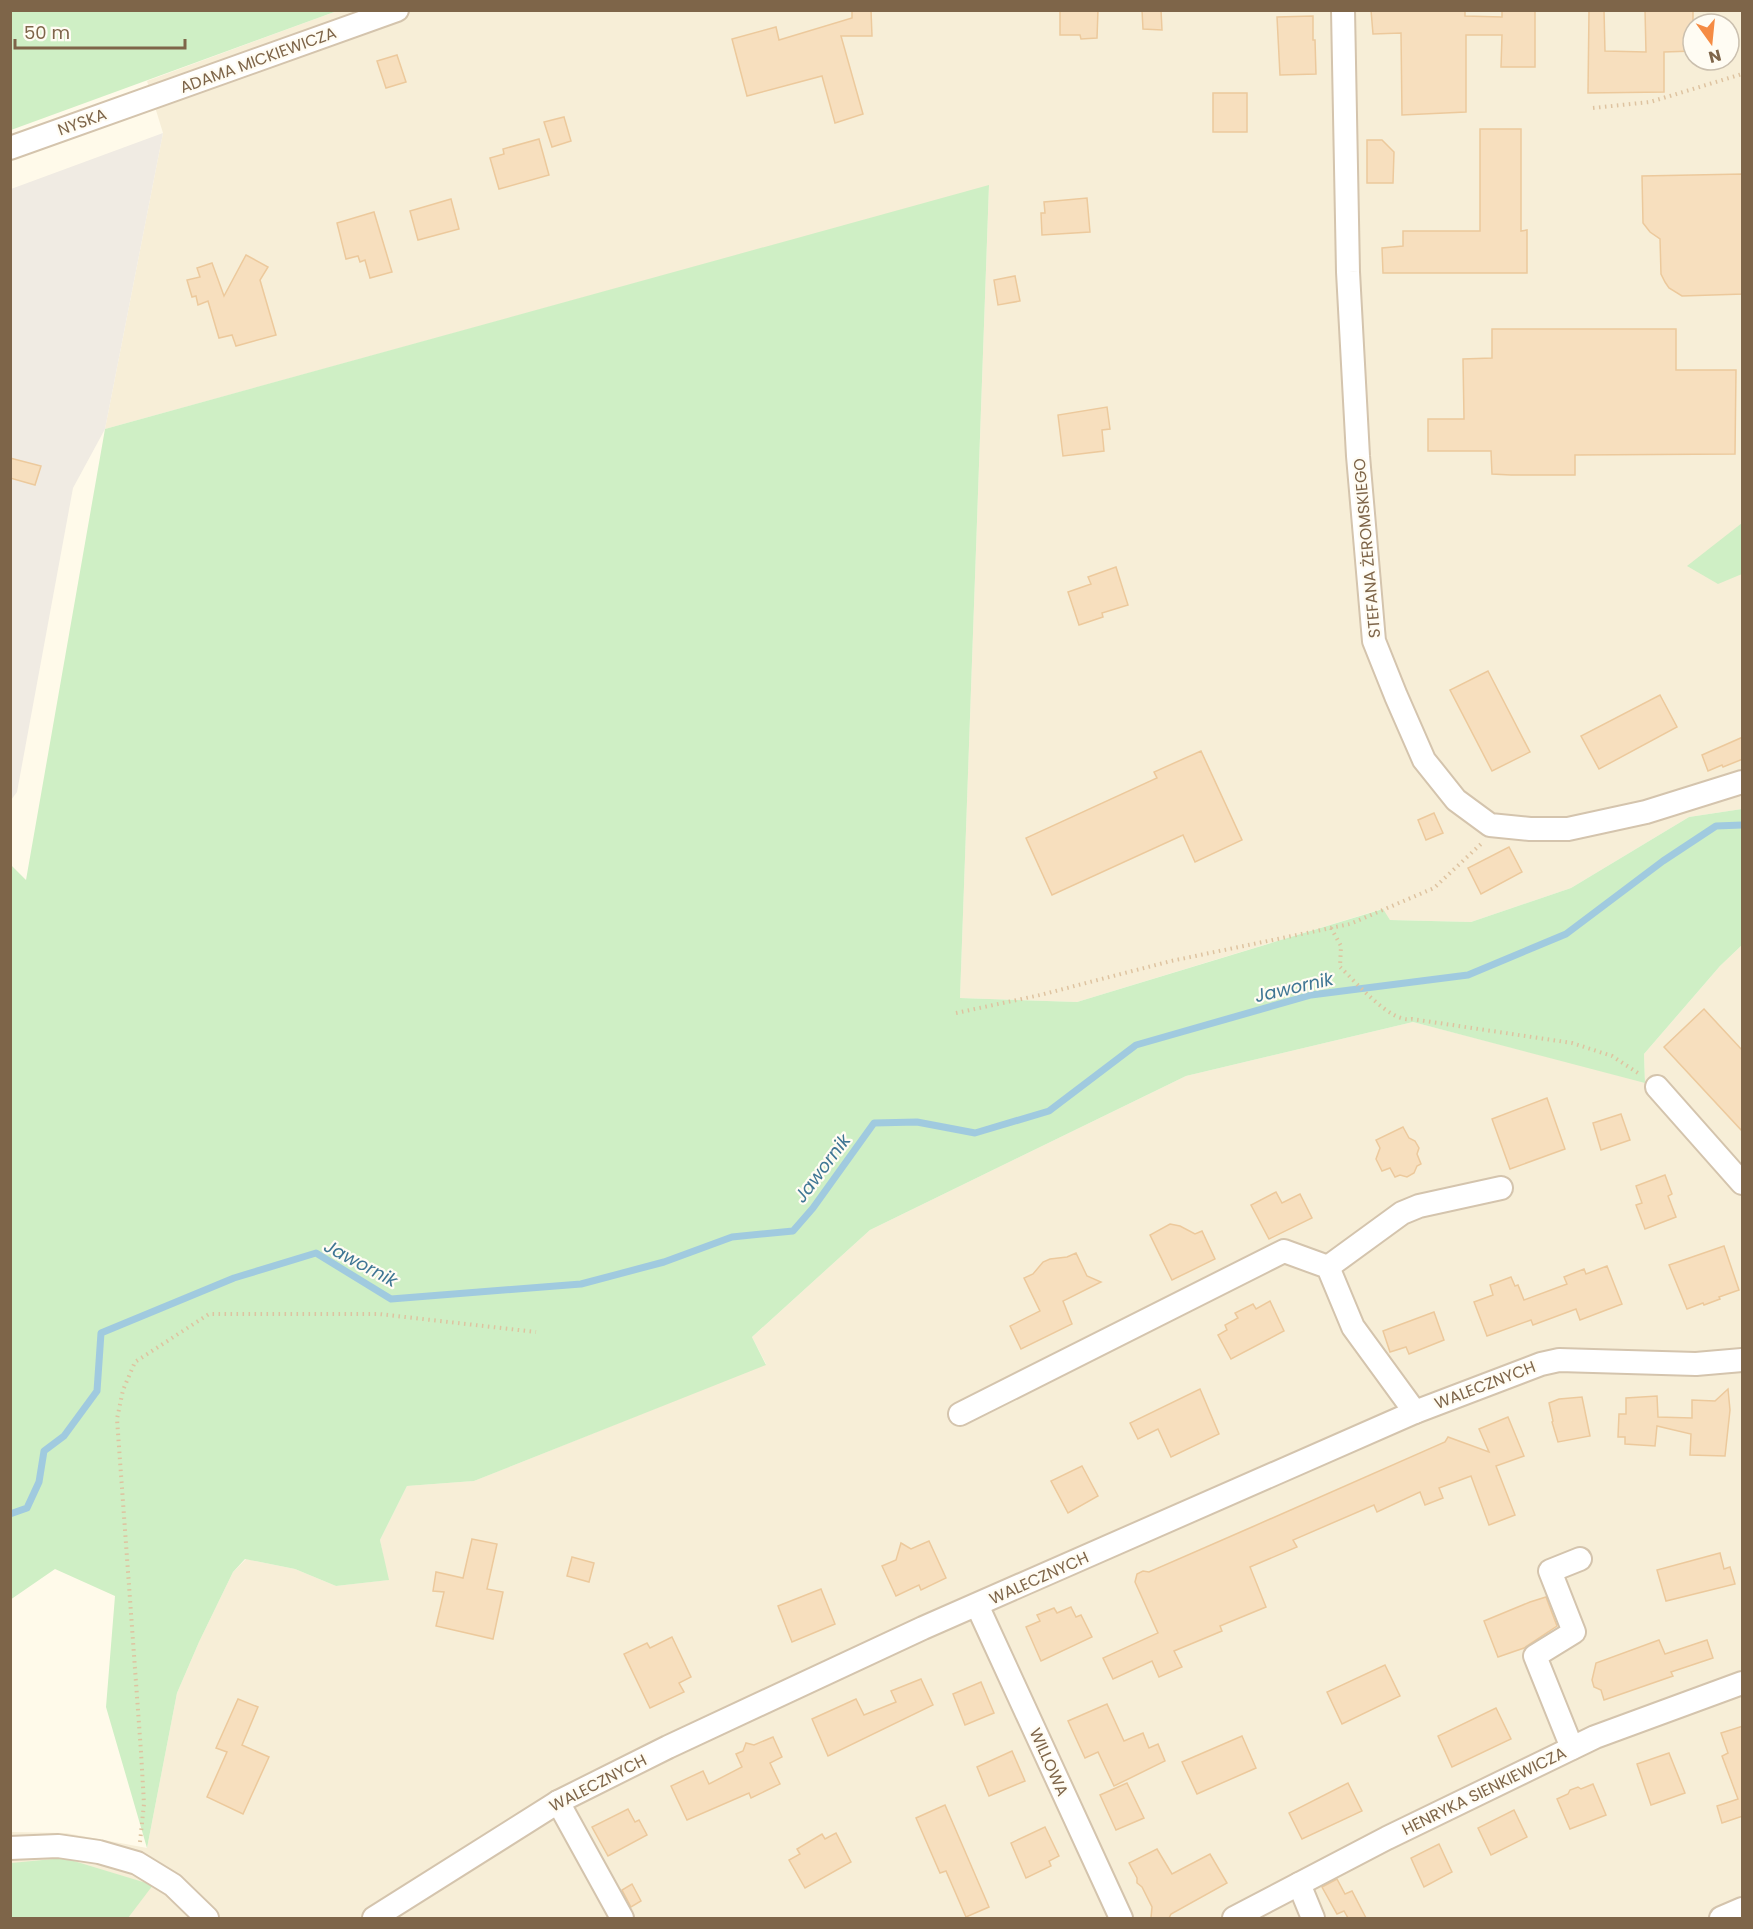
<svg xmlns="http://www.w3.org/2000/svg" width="1753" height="1929" font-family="Poppins,sans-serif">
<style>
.residential{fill:#f7eed7;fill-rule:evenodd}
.industrial{fill:#f0ebe3}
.green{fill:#cfefc5}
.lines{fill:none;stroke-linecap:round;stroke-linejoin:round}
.stream{stroke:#a0cadf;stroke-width:7}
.building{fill:#f7dfbe;stroke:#ecc99c;stroke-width:1.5}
.minor-casing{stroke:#d4c4ad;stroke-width:26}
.path{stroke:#dec3a0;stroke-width:4;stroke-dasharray:1.5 4.5;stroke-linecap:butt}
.minor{stroke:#fff;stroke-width:22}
.labels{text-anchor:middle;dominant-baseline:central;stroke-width:4.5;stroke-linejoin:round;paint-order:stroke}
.street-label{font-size:16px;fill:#7e6549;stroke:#fffcf3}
.water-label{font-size:18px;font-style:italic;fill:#3f7694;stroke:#fffcf3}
</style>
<rect width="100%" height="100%" fill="#fffaea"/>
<!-- residential -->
<g class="residential">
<path d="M337,11h1405v798l-53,8 -118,71 -100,34 -81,-2 -8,-11 -305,93 -117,-4 29,-812 -884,243 58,-296 -16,-52zM1693,24h36v36h-36z"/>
<polygon points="1742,945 1742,1918 11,1918 11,1832 66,1833 147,1848 177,1693 199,1642 233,1572 246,1559 295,1569 336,1586 388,1580 380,1540 407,1486 474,1481 766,1364 752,1337 870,1230 1186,1076 1413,1022 1645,1082 1644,1054 1720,966"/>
</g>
<!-- industrial -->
<polygon class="industrial" points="163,133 105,429 73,488 17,792 11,800 11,189"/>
<!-- green -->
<g class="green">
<polygon points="10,11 11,10 337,11 11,130"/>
<polygon points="989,185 960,998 1077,1002 1383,909 1390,920 1471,922 1571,888 1689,817 1742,809 1742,945 1720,966 1644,1054 1645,1083 1413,1022 1186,1076 870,1230 752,1337 766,1365 474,1481 407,1486 380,1540 389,1580 336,1586 295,1569 245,1559 233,1572 199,1642 177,1693 147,1848 106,1707 115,1596 55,1569 10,1600 11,865 26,880 105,429"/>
<polygon points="1742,523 1742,574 1718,584 1687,566"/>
<polygon points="64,1858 153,1885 128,1918 11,1918 11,1863"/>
</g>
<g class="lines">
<!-- stream -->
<polyline class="stream" points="10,1514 27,1508 39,1482 44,1451 64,1436 97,1391 101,1333 234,1278 316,1253 391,1299 581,1284 664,1262 732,1237 793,1231 813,1208 874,1123 917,1122 975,1133 1049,1111 1136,1045 1311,995 1468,975 1566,934 1663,861 1716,826 1742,825"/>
</g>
<!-- building -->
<g class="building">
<polygon points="852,10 871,10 872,36 841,36 863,114 835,123 822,76 747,96 732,39 776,27 779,40 852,18"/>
<polygon points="1060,10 1098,10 1097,38 1081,39 1080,35 1060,35"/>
<polygon points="1142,10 1161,10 1162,30 1143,29"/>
<polygon points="1371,10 1465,10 1465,16 1502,17 1502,10 1535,10 1535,67 1501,67 1502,35 1466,35 1466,112 1402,115 1401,33 1373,34"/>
<polygon points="1589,10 1604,10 1605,51 1646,52 1645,10 1693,10 1693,51 1664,52 1664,92 1588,93"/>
<polygon points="1313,16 1313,40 1315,40 1316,74 1280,75 1277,17"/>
<polygon points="397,55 406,82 386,88 377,61"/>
<rect x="1213" y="93" width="34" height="39"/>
<polygon points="564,117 571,141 552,147 544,122"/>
<polygon points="1480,129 1521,129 1521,231 1527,230 1527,273 1383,273 1382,248 1403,246 1403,231 1480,231"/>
<polygon points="539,139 549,175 499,189 490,158 504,154 503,149"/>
<polygon points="1367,140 1382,140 1394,152 1393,183 1367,183"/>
<polygon points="1743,174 1743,294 1682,296 1669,288 1665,282 1661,274 1660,239 1650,232 1643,223 1642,176"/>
<polygon points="1087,198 1090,232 1042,235 1041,213 1045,213 1044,202"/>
<polygon points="451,199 459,229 418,240 410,211"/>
<polygon points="374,212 392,272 370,278 365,260 360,262 358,256 346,259 337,223"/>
<polygon points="246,255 268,267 260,280 276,335 236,346 232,335 219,338 208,301 198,305 196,296 192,297 187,280 200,277 197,268 212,263 224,296"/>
<polygon points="1015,276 1020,301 998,305 994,280"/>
<polygon points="1492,329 1676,329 1676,370 1736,370 1735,454 1575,455 1575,475 1511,475 1492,474 1491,451 1428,451 1428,419 1464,419 1463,359 1492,358"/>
<polygon points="1107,407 1110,429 1102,430 1104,451 1063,456 1058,415"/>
<polygon points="10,458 41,466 35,485 10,478"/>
<polygon points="1116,567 1128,605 1102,613 1103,617 1079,625 1068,592 1091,584 1088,577"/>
<polygon points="1488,671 1530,752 1492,771 1450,690"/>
<polygon points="1660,695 1677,727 1599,769 1581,736"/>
<polygon points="1743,737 1743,759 1723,767 1722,765 1708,771 1702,755"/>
<polygon points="1201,751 1242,840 1195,862 1183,835 1052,895 1026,838 1157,778 1154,772"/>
<polygon points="1434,813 1443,833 1426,840 1418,820"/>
<polygon points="1509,847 1522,872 1481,894 1468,868"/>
<polygon points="1704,1009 1743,1051 1743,1132 1664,1047"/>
<polygon points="1547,1098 1565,1149 1510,1169 1492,1119"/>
<polygon points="1621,1114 1630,1140 1601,1150 1593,1123"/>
<polygon points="1403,1127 1409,1138 1415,1141 1419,1148 1417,1154 1421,1164 1417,1166 1414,1173 1407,1177 1400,1175 1395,1177 1390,1168 1382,1171 1376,1159 1380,1148 1376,1140"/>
<polygon points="1665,1175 1672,1194 1668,1196 1676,1217 1645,1229 1636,1205 1642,1203 1636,1186"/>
<polygon points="1276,1192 1282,1203 1300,1194 1312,1218 1269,1239 1251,1205"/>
<polygon points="1170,1224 1180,1226 1195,1234 1202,1231 1215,1259 1172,1280 1150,1235"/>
<polygon points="1724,1246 1739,1290 1719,1297 1720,1299 1704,1305 1703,1303 1687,1309 1669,1265"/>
<polygon points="1076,1253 1087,1276 1101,1282 1063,1301 1072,1324 1021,1349 1010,1326 1040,1311 1024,1278 1033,1274 1043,1262 1050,1259 1067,1257"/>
<polygon points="1607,1266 1622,1304 1580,1320 1576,1309 1533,1325 1531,1320 1487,1336 1474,1302 1493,1295 1490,1285 1511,1277 1515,1286 1518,1285 1524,1300 1567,1284 1564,1277 1584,1269 1586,1274"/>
<polygon points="1270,1301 1284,1331 1231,1359 1218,1335 1227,1330 1225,1325 1238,1318 1235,1313 1253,1304 1256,1309"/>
<polygon points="1434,1312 1444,1340 1409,1354 1406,1347 1390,1352 1383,1331"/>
<polygon points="1200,1389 1219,1434 1171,1457 1158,1429 1138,1439 1130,1423"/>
<polygon points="1728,1389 1730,1410 1725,1456 1690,1455 1691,1434 1657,1426 1655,1446 1625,1444 1625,1437 1618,1437 1619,1414 1626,1414 1626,1398 1657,1396 1658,1417 1692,1418 1692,1400 1715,1401"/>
<polygon points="1582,1397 1590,1436 1558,1442 1552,1422 1553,1421 1549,1403 1559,1399"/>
<polygon points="1508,1417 1524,1456 1496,1466 1515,1515 1489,1525 1471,1476 1439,1488 1443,1498 1425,1505 1420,1492 1377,1512 1374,1505 1293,1540 1297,1547 1250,1567 1266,1607 1220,1626 1222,1631 1174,1651 1182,1667 1159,1677 1152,1661 1113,1679 1103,1658 1158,1633 1135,1582 1137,1574 1143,1571 1149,1572 1252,1527 1445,1442 1448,1437 1489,1452 1479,1429"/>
<polygon points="1082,1466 1098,1496 1068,1513 1051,1481"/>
<polygon points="472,1539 497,1544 487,1589 503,1592 493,1639 436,1626 444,1592 433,1591 436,1572 463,1578"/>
<polygon points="929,1541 946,1578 921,1590 919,1585 896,1596 882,1566 896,1560 901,1543 911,1549"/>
<polygon points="1720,1553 1724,1569 1730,1567 1735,1584 1666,1601 1657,1570"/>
<polygon points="572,1557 594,1563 589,1582 567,1576"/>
<polygon points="821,1589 835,1624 792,1642 778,1606"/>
<polygon points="1546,1597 1557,1626 1524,1648 1498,1657 1484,1621 1530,1602"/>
<polygon points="1071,1607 1076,1617 1081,1615 1092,1637 1041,1661 1026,1627 1040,1621 1037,1615 1054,1608 1057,1613"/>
<polygon points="672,1637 691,1677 679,1683 684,1692 650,1708 624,1654 647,1643 650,1648"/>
<polygon points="1659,1640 1665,1654 1707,1640 1713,1658 1671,1672 1673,1676 1604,1700 1601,1690 1594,1687 1592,1680 1596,1663"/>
<polygon points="1385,1665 1400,1696 1342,1724 1327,1692"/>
<polygon points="921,1679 933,1705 828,1756 812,1719 856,1699 864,1715 896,1702 891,1691"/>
<polygon points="981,1682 994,1713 965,1725 953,1694"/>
<polygon points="238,1699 258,1707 242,1745 269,1757 243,1814 207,1797 227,1752 216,1748"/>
<polygon points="1107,1704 1124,1741 1143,1733 1149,1748 1158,1744 1165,1761 1114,1786 1098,1752 1085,1758 1068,1721"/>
<polygon points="1496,1708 1511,1739 1452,1767 1438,1736"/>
<polygon points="1743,1726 1743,1816 1722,1823 1717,1806 1738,1799 1722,1756 1728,1753 1721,1733"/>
<polygon points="1242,1736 1256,1768 1197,1794 1182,1762"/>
<polygon points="773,1737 782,1757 770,1763 780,1784 751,1798 749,1793 687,1820 671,1786 703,1771 709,1784 742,1767 736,1754 743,1751 746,1743 754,1745"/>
<polygon points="1012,1751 1025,1781 989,1796 977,1767"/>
<polygon points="1669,1753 1685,1793 1651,1805 1637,1764"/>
<polygon points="1127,1783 1144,1818 1116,1830 1100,1795"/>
<polygon points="1348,1783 1362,1811 1302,1839 1289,1813"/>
<polygon points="1593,1784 1606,1815 1570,1829 1557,1799 1568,1794 1570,1790 1578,1787 1581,1789"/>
<polygon points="945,1805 989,1907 966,1917 946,1871 940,1873 916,1818"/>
<polygon points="628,1809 635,1822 639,1820 647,1835 608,1856 592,1827"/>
<polygon points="1514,1810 1527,1837 1491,1855 1478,1828"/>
<polygon points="1045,1827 1059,1856 1049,1861 1051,1866 1026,1878 1011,1843"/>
<polygon points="836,1833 851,1862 805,1888 789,1860 800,1854 797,1849 822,1834 825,1839"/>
<polygon points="1439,1844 1452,1872 1424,1887 1411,1858"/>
<polygon points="1157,1849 1172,1874 1210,1854 1227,1883 1171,1914 1169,1918 1151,1918 1152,1907 1142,1887 1137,1883 1137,1878 1129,1863"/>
<polygon points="1337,1879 1345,1894 1352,1891 1366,1918 1348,1918 1344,1911 1337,1914 1322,1887"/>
<polygon points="632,1884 641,1901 631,1907 622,1890"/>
</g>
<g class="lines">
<!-- minor casing -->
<g class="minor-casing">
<g id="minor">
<polyline points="1343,10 1348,272 1358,456 1374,641 1396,696 1424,760 1456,800 1490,825 1530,829 1568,829 1646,812 1742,782"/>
<polyline points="10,148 397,10"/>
<polyline points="1657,1087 1742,1183"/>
<polyline points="1328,1267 1402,1213 1419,1206 1501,1188"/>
<polyline points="960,1414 1284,1251 1328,1267 1353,1327 1415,1412"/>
<polyline points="977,1605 1121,1918"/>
<polyline points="1572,1748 1535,1656 1574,1632 1550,1571 1580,1559"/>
<polyline points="558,1802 622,1918"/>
<polyline points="10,1848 58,1846 99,1852 137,1863 173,1885 207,1918"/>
<polyline points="1299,1884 1313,1918"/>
<polyline points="374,1918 558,1802 668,1747 923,1628 1415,1412 1541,1364 1559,1360 1696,1364 1742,1360"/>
<polyline points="1234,1918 1387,1838 1595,1737 1742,1683"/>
<polyline points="1721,1918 1742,1909"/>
</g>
</g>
<!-- path -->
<g class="path">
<polyline points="1593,108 1650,102 1742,74"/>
<path d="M1331,928l10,18 -1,21c15,14 51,57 72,52l160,24 40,13 29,19"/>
<polyline points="956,1013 1040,995 1171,961 1350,924 1434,888 1482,843"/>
<polyline points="140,1842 144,1804 141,1752 117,1419 123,1390 135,1362 209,1314 379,1314 536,1332"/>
</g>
<!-- minor -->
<use href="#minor" class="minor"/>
</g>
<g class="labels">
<!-- street labels -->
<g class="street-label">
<text transform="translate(258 60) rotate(-20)">ADAMA MICKIEWICZA</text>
<text transform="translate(82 122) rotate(-20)">NYSKA</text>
<text transform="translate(1367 548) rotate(-95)">STEFANA ŻEROMSKIEGO</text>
<text transform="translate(1485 1385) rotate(-21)">WALECZNYCH</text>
<text transform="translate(1039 1578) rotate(-24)">WALECZNYCH</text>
<text transform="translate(1049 1762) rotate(66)">WILLOWA</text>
<text transform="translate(598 1783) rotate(-27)">WALECZNYCH</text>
<text transform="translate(1484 1791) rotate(-26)">HENRYKA SIENKIEWICZA</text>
</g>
<!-- water labels -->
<g class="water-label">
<text transform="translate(1294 987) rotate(-13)">Jawornik</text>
<text transform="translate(822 1168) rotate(-53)">Jawornik</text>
<text transform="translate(361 1263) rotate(28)">Jawornik</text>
</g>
</g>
<!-- border -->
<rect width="1753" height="1929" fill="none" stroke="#7e6549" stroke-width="24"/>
<!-- north arrow -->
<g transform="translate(1711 42) rotate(165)"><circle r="28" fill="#fffcf3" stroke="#cbc0af" stroke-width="1.5"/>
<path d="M0-4.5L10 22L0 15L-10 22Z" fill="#f58b43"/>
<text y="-9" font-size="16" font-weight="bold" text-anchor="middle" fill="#7e6549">N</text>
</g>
<!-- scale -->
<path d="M15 39v9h170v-9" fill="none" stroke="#7e6549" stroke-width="3"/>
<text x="24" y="39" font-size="18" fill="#7e6549" stroke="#fffcf3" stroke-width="4.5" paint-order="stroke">50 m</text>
</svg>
